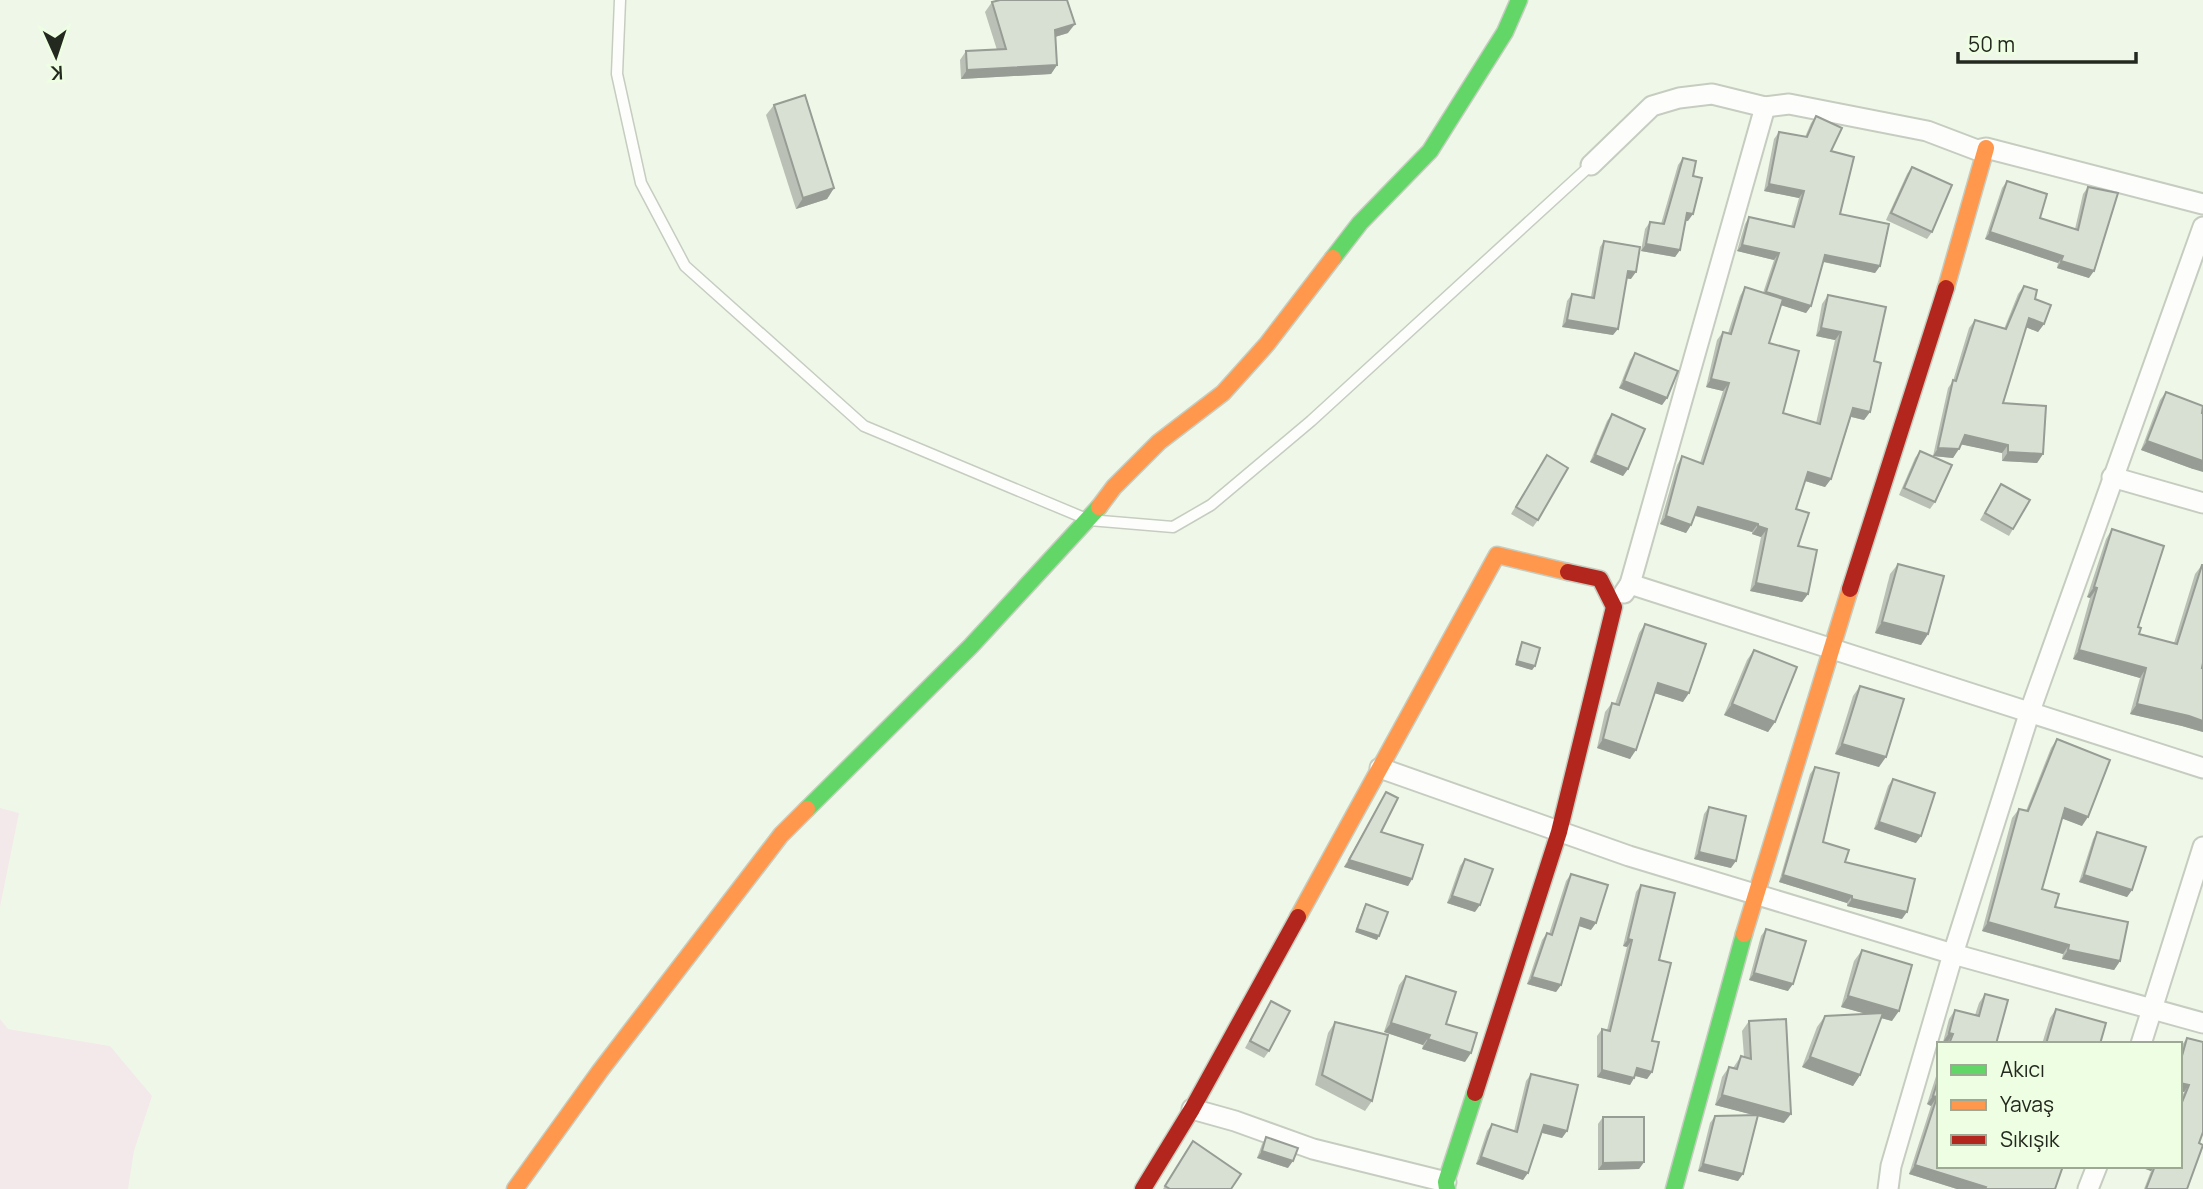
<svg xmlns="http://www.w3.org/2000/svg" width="2203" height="1189" font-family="Manrope,sans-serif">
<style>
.green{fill:#f3e9ea}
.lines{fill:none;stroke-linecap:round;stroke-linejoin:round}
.lane-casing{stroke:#c6cdc0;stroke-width:13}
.street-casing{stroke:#c6cdc0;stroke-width:23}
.fast-casing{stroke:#c6cdc0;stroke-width:19}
.slow-casing{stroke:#c6cdc0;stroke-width:19}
.jam-casing{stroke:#c6cdc0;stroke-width:19}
.lane{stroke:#fdfefc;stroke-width:10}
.street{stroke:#fdfefc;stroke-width:19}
.fast{stroke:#63d668;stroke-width:16}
.slow{stroke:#ff974d;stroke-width:16}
.jam{stroke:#b3261e;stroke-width:16}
.wall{fill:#bac0b5}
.shaded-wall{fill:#979c94}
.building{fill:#d8dfd3;stroke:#979c94;stroke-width:2}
</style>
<rect width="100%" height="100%" fill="#eff8e8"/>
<!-- green -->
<g class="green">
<polygon points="0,808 19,813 0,907"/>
<polygon points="0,1019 8,1029 110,1046 152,1096 134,1151 128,1189 0,1189"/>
</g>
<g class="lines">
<!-- lane casing -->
<g class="lane-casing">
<polyline id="lane" points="620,0 617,74 641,183 685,266 864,426 1089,520 1173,527 1211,505 1311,421 1591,165"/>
</g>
<!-- street casing -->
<g class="street-casing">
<g id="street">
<polyline points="1591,165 1652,106 1679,98 1712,94 1765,107 1789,104 1927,131 1977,150 1986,148 2203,204"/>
<polyline points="2112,477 2203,503"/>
<polyline points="1630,584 2203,768"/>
<polyline points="1624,593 1630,584 1765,107"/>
<polyline points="1380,768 1629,856 1953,954 2203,1023"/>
<polyline points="2141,1044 2203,847"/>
<polyline points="1192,1109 1235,1121 1313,1149 1446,1182"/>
<polyline points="1888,1189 1891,1166 1953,954 2030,711 2203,227"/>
<polyline points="2088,1189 2097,1166"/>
</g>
</g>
<!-- fast casing -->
<g class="fast-casing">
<g id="fast">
<polyline points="1333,258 1360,223 1430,151 1505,32 1519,0"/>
<polyline points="807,809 971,646 1099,507"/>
<polyline points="1447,1189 1446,1182 1475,1093"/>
<polyline points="1674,1189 1744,934"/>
</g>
</g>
<!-- slow casing -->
<g class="slow-casing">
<g id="slow">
<polyline points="1946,288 1986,148"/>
<polyline points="1099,507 1114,487 1159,442 1223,393 1267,344 1333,258"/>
<polyline points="1298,917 1497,555 1568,572"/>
<polyline points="1744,934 1850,589"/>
<polyline points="515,1189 600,1071 781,835 807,809"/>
</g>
</g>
<!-- jam casing -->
<g class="jam-casing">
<g id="jam">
<polyline points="1850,589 1946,288"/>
<polyline points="1475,1093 1559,832 1614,607 1600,579 1568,572"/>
<polyline points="1143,1189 1192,1109 1298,917"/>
</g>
</g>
<!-- lane -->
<use href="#lane" class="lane"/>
<!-- street -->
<use href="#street" class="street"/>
<!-- fast -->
<use href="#fast" class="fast"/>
<!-- slow -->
<use href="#slow" class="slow"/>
<!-- jam -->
<use href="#jam" class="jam"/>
</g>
<!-- wall -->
<g class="wall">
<polygon points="992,2 1068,33 1055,37 1057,65 1051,74 961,79 960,60 966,51 997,50 985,12"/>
<polygon points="774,105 834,188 827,199 796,209 766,115"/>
<polygon points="1816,116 1831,151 1840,214 1880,266 1875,273 1823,262 1811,306 1806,313 1781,305 1769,343 1783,413 1816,423 1835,340 1816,336 1822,304 1828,295 1874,361 1870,412 1864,420 1851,417 1831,479 1825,487 1805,481 1796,509 1798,546 1808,594 1802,602 1750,591 1761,537 1752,534 1752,532 1695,516 1691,525 1686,533 1660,524 1677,465 1682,456 1700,463 1723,391 1706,387 1717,340 1723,332 1728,333 1740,296 1745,287 1763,293 1774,260 1737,251 1745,224 1749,217 1791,227 1799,198 1764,191 1774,139 1779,132 1805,137 1811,123"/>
<polygon points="1683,158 1693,176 1688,221 1685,221 1680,250 1675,257 1641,251 1645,229 1650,222 1661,224 1678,165"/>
<polygon points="1912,167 1932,232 1927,239 1886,220 1907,174"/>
<polygon points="2007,181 2040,218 2075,229 2083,194 2088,187 2089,278 2057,268 2058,263 1985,239 2002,188"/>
<polygon points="1604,241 1631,279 1627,278 1613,335 1562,327 1567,301 1572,294 1591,297 1600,247"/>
<polygon points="2024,286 2035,299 2044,324 2038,332 2026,327 2003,403 2043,454 2037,463 2002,461 2002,453 1961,444 1953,458 1933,456 1948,388 1953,381 1969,328 1975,320 2004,329 2018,294"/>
<polygon points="1635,353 1667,398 1662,405 1619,388 1630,360"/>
<polygon points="2166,392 2202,413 2193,469 2141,450 2160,400"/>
<polygon points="1612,414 1628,469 1623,476 1590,462 1607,421"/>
<polygon points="1920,451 1935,502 1930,509 1899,495 1915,458"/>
<polygon points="1547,455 1538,520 1533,527 1511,514"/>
<polygon points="2001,484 2013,529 2009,536 1980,520"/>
<polygon points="2112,529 2139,634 2174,643 2195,574 2202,565 2202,668 2203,668 2203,732 2182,726 2130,714 2140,678 2073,659 2090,598 2087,597 2106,539"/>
<polygon points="1898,564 1928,634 1921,645 1875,633 1890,574"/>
<polygon points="1645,624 1683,702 1655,693 1630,759 1597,748 1605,712 1612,703 1615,704 1639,633"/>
<polygon points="1522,642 1535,666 1532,670 1515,665 1520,646"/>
<polygon points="1754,650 1775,722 1768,732 1724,715 1747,660"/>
<polygon points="1860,686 1879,767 1835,754 1853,696"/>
<polygon points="2057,739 2082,826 2062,818 2042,889 2055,907 2120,961 2114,970 2062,959 2063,954 1982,931 2012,818 2019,809 2026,811 2051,748"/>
<polygon points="1815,767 1823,842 1902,919 1847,906 1847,903 1779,882 1810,774"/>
<polygon points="1893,779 1916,843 1874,829 1888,786"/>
<polygon points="1386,792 1381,832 1412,879 1408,886 1344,867"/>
<polygon points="1709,807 1731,868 1694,859 1704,814"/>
<polygon points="2097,832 2132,890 2127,897 2079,882 2093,839"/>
<polygon points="1465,859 1475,912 1447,903 1460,866"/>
<polygon points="1571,874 1591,930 1579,926 1561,985 1556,992 1527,984 1542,940 1547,933 1549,934 1566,881"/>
<polygon points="1641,885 1659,960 1652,1041 1652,1072 1647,1079 1635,1076 1630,1085 1597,1077 1597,1036 1602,1029 1607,1030 1627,947 1623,946 1636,892"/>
<polygon points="1366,904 1377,940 1355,932 1364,907"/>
<polygon points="1766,929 1788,991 1749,980 1761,936"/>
<polygon points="1862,950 1892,1021 1881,1018 1860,1075 1853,1086 1802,1067 1817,1027 1825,1016 1867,1014 1841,1007 1854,961"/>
<polygon points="1406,976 1465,1062 1422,1049 1423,1045 1384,1032 1399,985"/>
<polygon points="1985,994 1996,1044 1946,1044 1947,1043 1943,1042 1949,1019 1955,1010 1975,1015 1979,1003"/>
<polygon points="1271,1001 1269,1051 1264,1058 1245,1048"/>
<polygon points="2056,1009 2100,1044 2042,1044 2050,1018"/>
<polygon points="1749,1021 1784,1123 1758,1116 1738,1181 1698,1171 1710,1123 1715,1116 1754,1115 1715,1105 1722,1077 1729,1067 1733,1068 1741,1056 1744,1056 1742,1031"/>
<polygon points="1335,1022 1372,1101 1365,1111 1315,1085 1328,1033"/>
<polygon points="2187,1038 2199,1143 2187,1189 2144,1189 2151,1171 2137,1166 2180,1166 2180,1101 2184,1092 2180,1091 2180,1053 2182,1045"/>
<polygon points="1939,1067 1939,1166 2055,1189 1957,1189 1909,1174 1931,1106 1927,1104"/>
<polygon points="1531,1074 1567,1131 1562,1138 1542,1133 1523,1180 1476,1164 1487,1131 1492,1124 1514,1131 1526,1081"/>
<polygon points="1603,1117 1644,1162 1639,1169 1598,1170 1598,1124"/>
<polygon points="1266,1137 1288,1168 1257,1158 1262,1144"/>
<polygon points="1193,1141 1231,1189 1163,1189"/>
</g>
<!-- shaded-wall -->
<g class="shaded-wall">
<polygon points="1075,24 1068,33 1048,39 1055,30"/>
<polygon points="1057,65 1051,74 961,79 967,70"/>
<polygon points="1769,184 1804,191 1799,198 1764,191"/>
<polygon points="834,188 827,199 796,209 803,198"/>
<polygon points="1687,213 1693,214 1688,221 1682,220"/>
<polygon points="1990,232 2063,256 2058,263 1985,239"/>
<polygon points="1646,244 1680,250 1675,257 1641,251"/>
<polygon points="1742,245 1779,253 1774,260 1737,251"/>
<polygon points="1825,255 1880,266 1875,273 1820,261"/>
<polygon points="2061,261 2094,271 2089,278 2057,268"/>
<polygon points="1628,271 1636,272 1631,279 1623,278"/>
<polygon points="1766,292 1811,306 1806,313 1761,299"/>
<polygon points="2029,318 2044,324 2038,332 2023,326"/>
<polygon points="1567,320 1618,329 1613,335 1562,327"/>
<polygon points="1821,328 1841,332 1835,340 1816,336"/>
<polygon points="1711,379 1729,383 1723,391 1706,387"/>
<polygon points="1624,381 1667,398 1662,405 1619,388"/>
<polygon points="1853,408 1870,412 1864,420 1848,416"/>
<polygon points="1965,435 2008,445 2002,453 1959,444"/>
<polygon points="2147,441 2203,461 2203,472 2193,469 2141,450"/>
<polygon points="1938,448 1959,449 1953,458 1933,456"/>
<polygon points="2008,452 2043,454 2037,463 2002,461"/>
<polygon points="1595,455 1628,469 1623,476 1590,462"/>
<polygon points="1808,472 1831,479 1825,487 1802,480"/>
<polygon points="1698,507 1758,524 1752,532 1693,515"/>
<polygon points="1666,516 1691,525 1686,533 1660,524"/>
<polygon points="1758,526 1767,529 1761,537 1752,534"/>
<polygon points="1756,583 1808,594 1802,602 1750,591"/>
<polygon points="2094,587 2097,588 2090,598 2087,597"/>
<polygon points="1882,622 1928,634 1921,645 1875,633"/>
<polygon points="2079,650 2146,668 2140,678 2073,659"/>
<polygon points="1517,661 1535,666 1532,670 1515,665"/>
<polygon points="1658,683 1689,693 1683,702 1651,692"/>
<polygon points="1732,704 1775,722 1768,732 1724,715"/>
<polygon points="2137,704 2189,716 2203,721 2203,732 2182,726 2130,714"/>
<polygon points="1603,739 1636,750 1630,759 1597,748"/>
<polygon points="1842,744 1886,757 1879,767 1835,754"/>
<polygon points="2065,808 2088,817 2082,826 2058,817"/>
<polygon points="1879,822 1921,836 1916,843 1874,829"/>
<polygon points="1699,852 1736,861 1731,868 1694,859"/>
<polygon points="1349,860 1412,879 1408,886 1344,867"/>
<polygon points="1783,875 1852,896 1847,903 1779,882"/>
<polygon points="2084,875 2132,890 2127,897 2079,882"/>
<polygon points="1452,896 1480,905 1475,912 1447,903"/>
<polygon points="1852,899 1907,912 1902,919 1847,906"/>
<polygon points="1581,918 1596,923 1591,930 1576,925"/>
<polygon points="1988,922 2069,945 2063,954 1982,931"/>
<polygon points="1357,929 1379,936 1377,940 1355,932"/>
<polygon points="1628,939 1632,940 1627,947 1623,946"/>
<polygon points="2068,950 2120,961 2114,970 2062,959"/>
<polygon points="1754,973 1793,984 1788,991 1749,980"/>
<polygon points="1532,977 1561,985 1556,992 1527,984"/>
<polygon points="1848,996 1899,1011 1892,1021 1841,1007"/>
<polygon points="1391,1023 1430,1035 1423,1045 1384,1032"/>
<polygon points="1949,1033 1953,1034 1947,1043 1943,1042"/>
<polygon points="1428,1039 1471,1053 1465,1062 1422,1049"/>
<polygon points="1810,1057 1860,1075 1853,1086 1802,1067"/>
<polygon points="1637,1068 1652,1072 1647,1079 1632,1075"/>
<polygon points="1602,1070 1634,1078 1630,1085 1597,1077"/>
<polygon points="2180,1083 2189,1085 2184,1092 2180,1091"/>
<polygon points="1722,1095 1791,1114 1784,1123 1715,1105"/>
<polygon points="1933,1096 1937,1097 1931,1106 1927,1104"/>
<polygon points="1544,1125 1567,1131 1562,1138 1539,1132"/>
<polygon points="1262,1151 1293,1161 1288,1168 1257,1158"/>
<polygon points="1481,1157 1528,1173 1523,1180 1476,1164"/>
<polygon points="1644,1162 1639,1169 1598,1170 1603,1163"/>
<polygon points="1703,1164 1743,1174 1738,1181 1698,1171"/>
<polygon points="1915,1165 1986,1187 1985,1189 1957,1189 1909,1174"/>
<polygon points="2137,1166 2154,1166 2151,1171"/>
</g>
<!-- building -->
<g class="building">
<polygon points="1000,0 1067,0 1075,24 1055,30 1057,65 967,70 966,51 1006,49 992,2"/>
<polygon points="805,95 834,188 803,198 774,105"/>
<polygon points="1816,116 1842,128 1831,151 1854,157 1840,214 1889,224 1880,266 1825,255 1811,306 1766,292 1779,253 1742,245 1749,217 1794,227 1804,191 1769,184 1779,132 1807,137"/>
<polygon points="1683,158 1696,161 1693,176 1702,178 1693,214 1687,213 1680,250 1646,244 1650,222 1664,224"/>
<polygon points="1912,167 1952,185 1932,232 1891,213"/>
<polygon points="2007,181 2047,194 2040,218 2078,230 2088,187 2118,193 2094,271 2061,261 2063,256 1990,232"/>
<polygon points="1604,241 1640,247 1636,272 1628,271 1618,329 1567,320 1572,294 1594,298"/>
<polygon points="2024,286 2037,290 2035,299 2051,305 2044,324 2029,318 2003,403 2046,406 2043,454 2008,452 2008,445 1965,435 1959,449 1938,448 1953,380 1956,381 1975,320 2006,329"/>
<polygon points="1745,287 1783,299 1769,343 1799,351 1783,413 1820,424 1841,332 1821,328 1828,295 1886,307 1874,361 1881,363 1870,412 1853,408 1831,479 1808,472 1796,509 1809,513 1798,546 1817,550 1808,594 1756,583 1767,529 1758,526 1758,524 1698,507 1691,525 1666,516 1682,456 1703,464 1729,383 1711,379 1723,332 1731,334"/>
<polygon points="1635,353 1678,371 1667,398 1624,381"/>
<polygon points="2166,392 2203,406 2202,413 2203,413 2203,461 2147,441"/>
<polygon points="1612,414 1645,429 1628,469 1595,455"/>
<polygon points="1920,451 1952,465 1935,502 1904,488"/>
<polygon points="1547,455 1568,468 1538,520 1516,507"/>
<polygon points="2001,484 2030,500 2013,529 1985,513"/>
<polygon points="2112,529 2164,546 2138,627 2141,628 2139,634 2177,644 2202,565 2203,565 2203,663 2202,668 2203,668 2203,721 2189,716 2137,704 2146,668 2079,650 2097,588 2094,587"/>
<polygon points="1898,564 1944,576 1928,634 1882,622"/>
<polygon points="1645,624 1706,644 1689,693 1658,683 1636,750 1603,739 1612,703 1619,705"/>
<polygon points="1522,642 1540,648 1535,666 1517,661"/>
<polygon points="1754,650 1797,667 1775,722 1732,704"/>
<polygon points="1860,686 1904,699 1886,757 1842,744"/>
<polygon points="2057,739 2110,760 2088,817 2065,808 2042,889 2059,894 2055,907 2128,922 2120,961 2068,950 2069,945 1988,922 2019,809 2028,811"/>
<polygon points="1815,767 1839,773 1823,842 1849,850 1845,862 1915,879 1907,912 1852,899 1852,896 1783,875"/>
<polygon points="1893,779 1935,793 1921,836 1879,822"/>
<polygon points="1386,792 1398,798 1381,832 1423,845 1412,879 1349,860"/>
<polygon points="1709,807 1746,816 1736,861 1699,852"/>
<polygon points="2097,832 2146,847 2132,890 2084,875"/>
<polygon points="1465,859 1493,869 1480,905 1452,896"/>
<polygon points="1571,874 1608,885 1596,923 1581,918 1561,985 1532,977 1547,933 1552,935"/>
<polygon points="1641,885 1675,893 1659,960 1671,963 1652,1041 1659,1042 1652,1072 1637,1068 1634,1078 1602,1070 1602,1029 1610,1031 1632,940 1628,939"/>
<polygon points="1366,904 1388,912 1379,936 1357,929"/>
<polygon points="1766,929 1806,941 1793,984 1754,973"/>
<polygon points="1862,950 1912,965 1899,1011 1848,996"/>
<polygon points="1406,976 1456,992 1446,1024 1477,1033 1471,1053 1428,1039 1430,1035 1391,1023"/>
<polygon points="1985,994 2008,1000 1996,1044 1986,1043 1986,1044 1949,1044 1953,1034 1949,1033 1955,1010 1979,1016"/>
<polygon points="1271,1001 1290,1011 1269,1051 1250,1041"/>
<polygon points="2056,1009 2106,1023 2100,1044 2046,1044"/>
<polygon points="1883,1013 1860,1075 1810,1057 1825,1016"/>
<polygon points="1786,1019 1791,1114 1722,1095 1729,1067 1737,1069 1741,1056 1751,1059 1749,1021"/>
<polygon points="1335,1022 1388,1035 1372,1101 1322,1075"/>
<polygon points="2187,1038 2203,1042 2203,1132 2199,1143 2203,1145 2187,1189 2146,1189 2155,1166 2180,1166 2180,1107 2189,1085 2180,1083 2180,1063"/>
<polygon points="1531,1074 1578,1085 1567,1131 1544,1125 1528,1173 1481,1157 1492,1124 1517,1132"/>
<polygon points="1939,1077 1939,1166 2063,1166 2055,1189 1985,1189 1986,1187 1915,1165 1937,1097 1933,1096"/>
<polygon points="1758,1115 1743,1174 1703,1164 1715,1116"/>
<polygon points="1603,1117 1644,1117 1644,1162 1603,1163"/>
<polygon points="1266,1137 1298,1148 1293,1161 1262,1151"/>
<polygon points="1193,1141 1241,1174 1231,1189 1170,1189 1165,1186"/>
</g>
<!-- legend -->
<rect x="1937" y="1042" width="245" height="126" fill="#eefee2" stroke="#9da994" stroke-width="2"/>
<rect x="1951" y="1065" width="35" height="10" fill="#63d668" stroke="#9da994" stroke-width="2"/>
<text x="2000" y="1077" font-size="21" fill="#24291f">Akıcı</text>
<rect x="1951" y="1100" width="35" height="10" fill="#ff974d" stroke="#9da994" stroke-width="2"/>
<text x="2000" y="1112" font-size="21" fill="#24291f">Yavaş</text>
<rect x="1951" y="1135" width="35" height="10" fill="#b3261e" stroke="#9da994" stroke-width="2"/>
<text x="2000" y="1147" font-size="21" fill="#24291f">Sıkışık</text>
<!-- north arrow -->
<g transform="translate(56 56) rotate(177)" stroke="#eefee2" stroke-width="5" paint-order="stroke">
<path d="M0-5L12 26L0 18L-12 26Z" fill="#24291f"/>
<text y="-10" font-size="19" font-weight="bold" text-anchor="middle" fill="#24291f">K</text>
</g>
<!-- scale -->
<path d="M1958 52v10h178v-10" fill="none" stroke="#24291f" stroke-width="3.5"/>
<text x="1968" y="52" font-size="21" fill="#24291f" stroke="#eefee2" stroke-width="5" paint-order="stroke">50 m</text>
</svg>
